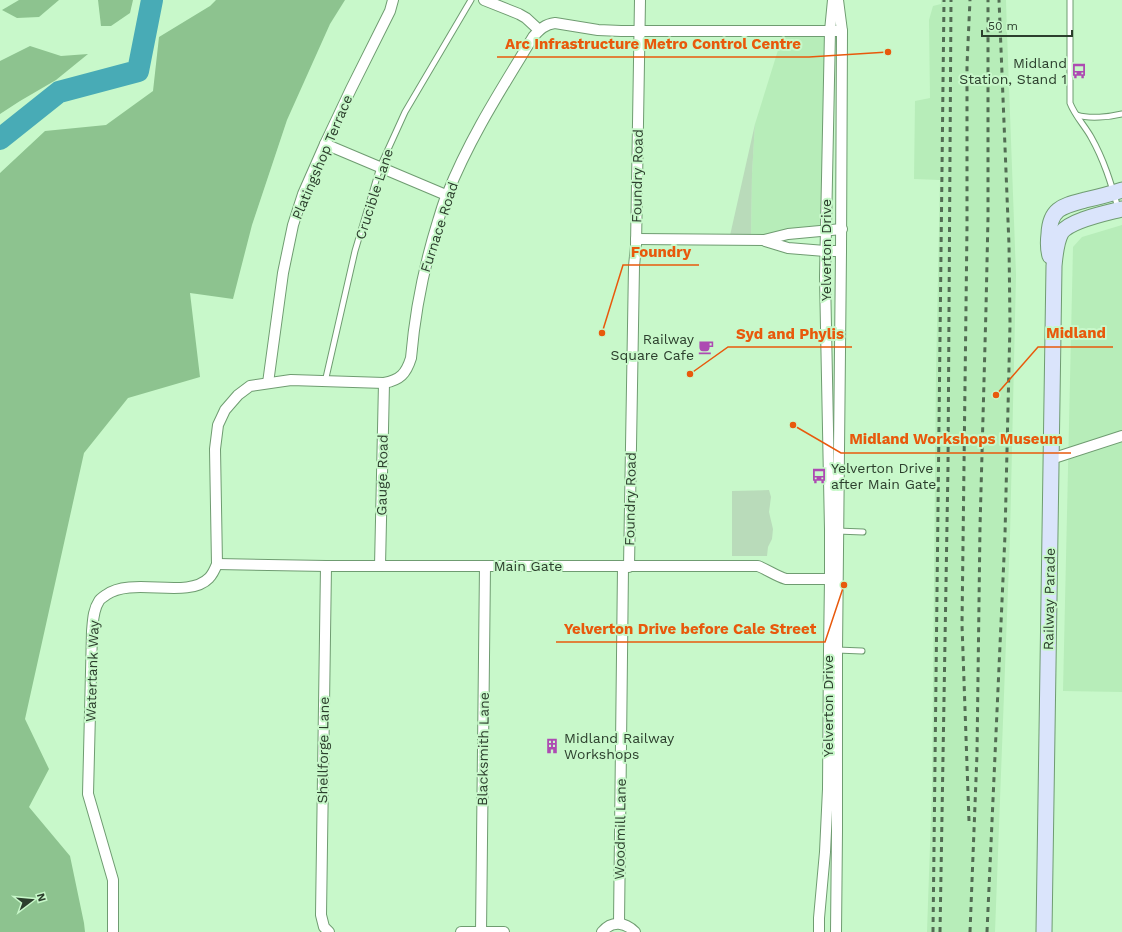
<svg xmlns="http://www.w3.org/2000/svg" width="1122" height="932" font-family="'Work Sans',sans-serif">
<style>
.built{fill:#b7edb9}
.green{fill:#b9dbba}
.forest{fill:#8dc38f}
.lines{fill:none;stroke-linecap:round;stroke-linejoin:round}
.river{stroke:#48abb6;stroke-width:22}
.lane-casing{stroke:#6f9c71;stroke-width:7}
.street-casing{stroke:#6f9c71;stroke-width:12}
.secondary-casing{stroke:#6f9c71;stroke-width:17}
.lane{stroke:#fff;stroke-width:5}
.street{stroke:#fff;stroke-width:10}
.secondary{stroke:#dae4fb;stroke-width:15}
.rail{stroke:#526c53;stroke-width:3;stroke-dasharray:5 5;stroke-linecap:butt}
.labels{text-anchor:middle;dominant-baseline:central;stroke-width:4;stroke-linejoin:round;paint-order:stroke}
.poi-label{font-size:14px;fill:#2c3f2d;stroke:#c8f8ca;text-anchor:end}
.street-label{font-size:14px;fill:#2c3f2d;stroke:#c8f8ca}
.leader{fill:none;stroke:#e8590c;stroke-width:1.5}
.callout-dot{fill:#e8590c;stroke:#c8f8ca;stroke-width:1.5}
.callout-label{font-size:15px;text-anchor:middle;font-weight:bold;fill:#e8590c;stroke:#c8f8ca;stroke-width:4;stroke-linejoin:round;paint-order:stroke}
</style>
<rect width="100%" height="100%" fill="#c8f8ca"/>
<!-- built -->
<g class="built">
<polygon points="941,0 1006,0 1007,33 1016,275 1010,536 995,932 927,932 932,787 936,373 940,180 914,179 915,101 930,98 929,20 933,6 941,4"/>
<polygon points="784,31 830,31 825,231 751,240 752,174 755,124"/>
<polygon points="1122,225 1122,692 1063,691 1073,247 1082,237"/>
</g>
<!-- green -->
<g class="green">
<polygon points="755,124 752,174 751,240 729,240"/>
<polygon points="769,490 771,497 769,512 773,529 772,539 768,547 767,556 732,556 732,491"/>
</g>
<!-- forest -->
<g class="forest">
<polygon points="19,0 59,0 39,17 17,18 2,10"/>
<polygon points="98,0 133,0 130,13 111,26 101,26"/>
<polygon points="216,0 345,0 330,24 287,120 252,225 233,299 190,293 200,377 128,398 84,453 25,719 49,769 29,807 70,856 84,923 85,932 0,932 0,173 45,131 106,125 153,91 159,37 210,6"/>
<polygon points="30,46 61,56 88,54 56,80 20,101 0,114 0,61"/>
</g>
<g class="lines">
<!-- river -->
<polyline class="river" points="0,139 59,92 138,71 152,0"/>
<!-- lane casing -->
<g class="lane-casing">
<g id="lane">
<path d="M1070,0v103c5,13 15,23 21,34 13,23 20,46 27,71"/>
<path d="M1077,115c12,4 33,2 45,-1"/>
<polyline points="325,382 355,251 380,167 405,112 471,0"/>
<polyline points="837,531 863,532"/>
<polyline points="837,650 862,651"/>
</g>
</g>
<!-- street casing -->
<g class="street-casing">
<g id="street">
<polyline points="484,0 519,14 526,18 539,30"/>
<polyline points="325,144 446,195"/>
<polyline points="636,239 764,240 788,234 842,229"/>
<polyline points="765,241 788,248 825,251 841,251"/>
<polyline points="268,383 283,273 293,225 303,194 325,144 351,89 390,11 393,0"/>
<polyline points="1051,459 1122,436"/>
<path d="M217,564l109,2h432c10,4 18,10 28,13h49"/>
<polyline points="326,566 321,915 324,927 329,932"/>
<polyline points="380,566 384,383"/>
<polyline points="629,567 634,266 636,246 640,0"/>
<polyline points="619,923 623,567"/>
<path d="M113,932v-52l-25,-86 4,-163c1,-10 1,-21 7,-30 1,-2 4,-4 7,-6 26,-19 82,5 103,-17 4,-4 6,-9 8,-14l-2,-115 3,-24 7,-15 13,-15 12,-9 41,-6 93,3c16,-3 22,-9 27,-25 4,-47 13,-92 27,-137 3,-9 5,-18 9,-26 22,-56 55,-107 86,-158 6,-7 12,-13 22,-14l43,7 23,1h221"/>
<polyline points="461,932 504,932"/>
<polyline points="481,932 485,566"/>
<path d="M602,932c10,-12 23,-10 33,0"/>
<polyline points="819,932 819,918 825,852 828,789 829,650 830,579 830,530 825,277 830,31 833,0"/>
<polyline points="836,932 837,831 837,650 841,251 842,31 838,0"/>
</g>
</g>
<!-- secondary casing -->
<g class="secondary-casing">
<g id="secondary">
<path d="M1050,256c-2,-7 -2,-14 -1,-22 1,-26 14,-28 36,-34 13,-3 25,-6 37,-10"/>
<path d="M1044,932l10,-666c1,-10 2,-24 7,-33 9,-13 46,-20 61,-24"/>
</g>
</g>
<!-- lane -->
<use href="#lane" class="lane"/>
<!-- street -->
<use href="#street" class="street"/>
<!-- secondary -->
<use href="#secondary" class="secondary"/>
<!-- rail -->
<g class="rail">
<polyline points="969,821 962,625 967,227 967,65 970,0"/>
<polyline points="933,932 944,0"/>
<polyline points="940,932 948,467 951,0"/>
<polyline points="970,932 977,754 980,527 986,308 988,218 988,0"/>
<polyline points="987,932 1005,535 1010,324 1009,245 999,0"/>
</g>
</g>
<!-- icons -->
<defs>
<g id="bus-bare" transform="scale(1.2)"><path d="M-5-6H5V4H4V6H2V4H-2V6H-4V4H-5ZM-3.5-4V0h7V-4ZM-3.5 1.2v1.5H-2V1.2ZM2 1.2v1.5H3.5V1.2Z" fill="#ad4bb2" stroke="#c8f8ca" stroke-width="2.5" paint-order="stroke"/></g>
<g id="cafe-bare" transform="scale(1.2)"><path d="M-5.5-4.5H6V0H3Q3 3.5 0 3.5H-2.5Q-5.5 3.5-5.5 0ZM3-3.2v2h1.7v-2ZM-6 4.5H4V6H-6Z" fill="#ad4bb2" stroke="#c8f8ca" stroke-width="2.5" paint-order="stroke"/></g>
<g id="building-bare" transform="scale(1.2)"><path d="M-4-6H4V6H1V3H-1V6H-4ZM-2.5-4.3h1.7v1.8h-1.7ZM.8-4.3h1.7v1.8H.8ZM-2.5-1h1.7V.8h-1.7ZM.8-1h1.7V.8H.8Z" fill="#ad4bb2" stroke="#c8f8ca" stroke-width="2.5" paint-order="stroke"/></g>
</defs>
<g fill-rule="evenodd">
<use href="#bus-bare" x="1079" y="71"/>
<use href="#cafe-bare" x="706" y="347"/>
<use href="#bus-bare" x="819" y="476"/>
<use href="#building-bare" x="552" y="746"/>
</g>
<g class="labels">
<!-- poi labels -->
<g class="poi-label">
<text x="1067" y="63">Midland<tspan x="1067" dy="16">Station, Stand 1</tspan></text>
<text x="694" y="339">Railway<tspan x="694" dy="16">Square Cafe</tspan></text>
<text x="831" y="468" text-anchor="start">Yelverton Drive<tspan x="831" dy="16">after Main Gate</tspan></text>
<text x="564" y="738" text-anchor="start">Midland Railway<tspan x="564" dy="16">Workshops</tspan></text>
</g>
<!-- street labels -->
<g class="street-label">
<text transform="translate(322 157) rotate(-67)">Platingshop Terrace</text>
<text transform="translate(637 176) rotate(-89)">Foundry Road</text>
<text transform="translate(374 194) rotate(-72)">Crucible Lane</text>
<text transform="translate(439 227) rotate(-72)">Furnace Road</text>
<text transform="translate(826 250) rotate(-90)">Yelverton Drive</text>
<text transform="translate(382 475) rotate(-89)">Gauge Road</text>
<text transform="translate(630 499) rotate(-89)">Foundry Road</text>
<text x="528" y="566">Main Gate</text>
<text transform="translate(1049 599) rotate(-89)">Railway Parade</text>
<text transform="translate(92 671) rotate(-88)">Watertank Way</text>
<text transform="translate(828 706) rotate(-90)">Yelverton Drive</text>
<text transform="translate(483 749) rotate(-89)">Blacksmith Lane</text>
<text transform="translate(323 750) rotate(-89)">Shellforge Lane</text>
<text transform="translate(620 829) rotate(-89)">Woodmill Lane</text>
</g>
</g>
<!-- callouts -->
<path class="leader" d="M888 52L809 57H497M602 333L623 265H699M996 395L1038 347H1113M690 374L728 347H852M793 425L841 453H1071M844 585L825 642H556"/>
<g class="callout-dot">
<circle cx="888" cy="52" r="4"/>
<circle cx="602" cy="333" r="4"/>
<circle cx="996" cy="395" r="4"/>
<circle cx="690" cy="374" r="4"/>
<circle cx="793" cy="425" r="4"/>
<circle cx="844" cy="585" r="4"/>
</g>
<g class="callout-label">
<text x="653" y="49">Arc Infrastructure Metro Control Centre</text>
<text x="661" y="257">Foundry</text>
<text x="1076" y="338">Midland</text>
<text x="790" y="339">Syd and Phylis</text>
<text x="956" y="444">Midland Workshops Museum</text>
<text x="690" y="634">Yelverton Drive before Cale Street</text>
</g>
<!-- north arrow -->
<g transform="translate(32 900) rotate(74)" stroke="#c8f8ca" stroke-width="3" paint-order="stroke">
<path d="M0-3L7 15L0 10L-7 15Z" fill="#2c3f2d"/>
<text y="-6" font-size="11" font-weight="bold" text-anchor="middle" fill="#2c3f2d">N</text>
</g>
<!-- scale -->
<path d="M982 30v6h90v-6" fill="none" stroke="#2c3f2d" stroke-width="2"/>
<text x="988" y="30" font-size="12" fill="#2c3f2d" stroke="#c8f8ca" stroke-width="3" paint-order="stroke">50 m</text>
</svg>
